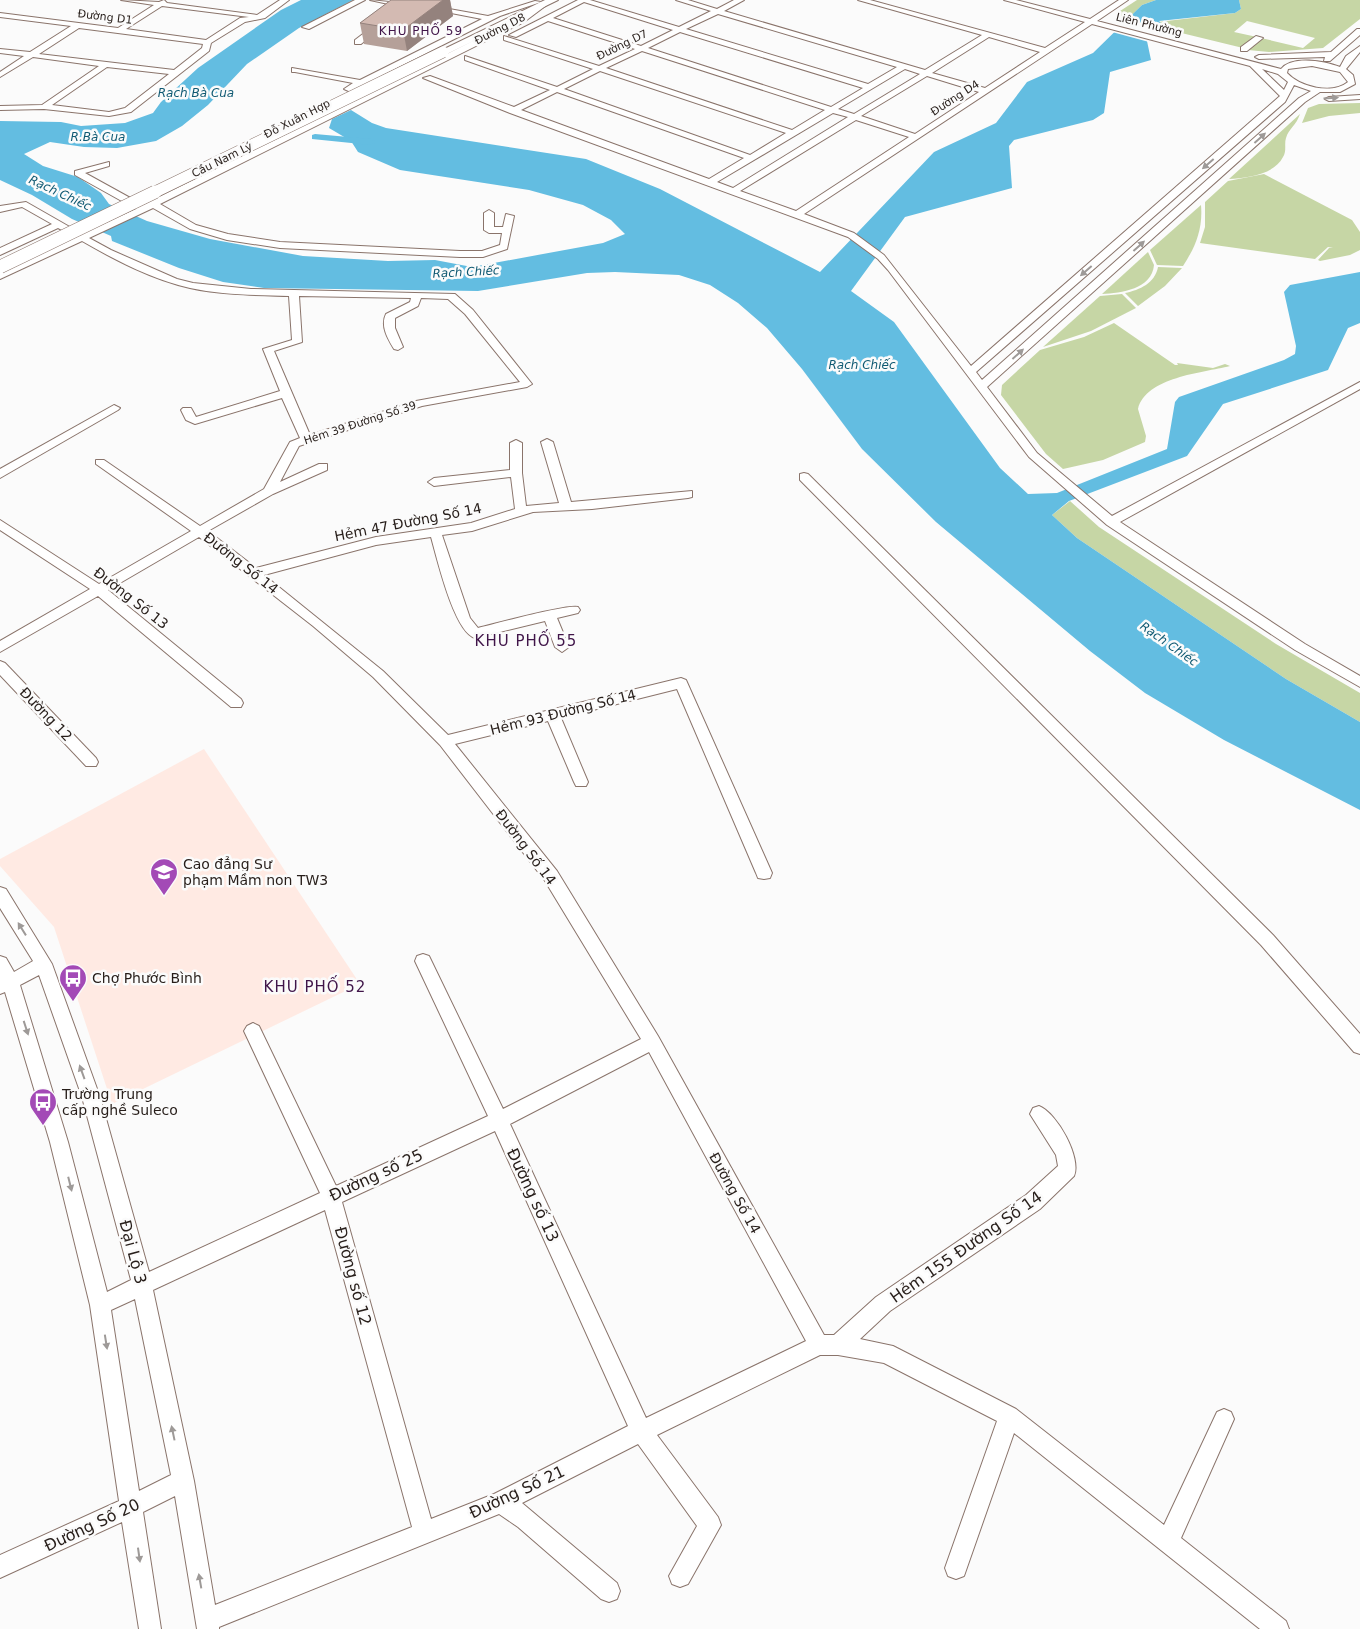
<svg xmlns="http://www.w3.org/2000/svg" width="1360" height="1629" font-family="'DejaVu Sans',sans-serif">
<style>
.built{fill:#ffeae3}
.green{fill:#c6d6a5}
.water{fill:#63bde1}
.pier{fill:#fbfbfb}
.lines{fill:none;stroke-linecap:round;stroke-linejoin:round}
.canal{fill:#63bde1;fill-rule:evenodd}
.minor-casing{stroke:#8a746b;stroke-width:2}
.major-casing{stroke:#8a746b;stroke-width:2}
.minor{fill:#fff;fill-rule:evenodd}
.major{fill:#fff;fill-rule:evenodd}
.major-bridge-far1-casing{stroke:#8a746b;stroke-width:12;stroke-linecap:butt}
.major-bridge-casing{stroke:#8a746b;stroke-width:14;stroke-linecap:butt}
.major-bridge-far1{stroke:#fff;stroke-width:11}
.major-bridge{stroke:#fff;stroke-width:13}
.wall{fill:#b5a099}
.shaded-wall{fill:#94827d}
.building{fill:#d3bab2;stroke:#94827d}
.oneway{fill:#9e9a98}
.labels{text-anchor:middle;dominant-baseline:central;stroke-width:5;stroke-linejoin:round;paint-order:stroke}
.far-street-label{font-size:11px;fill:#271e1a;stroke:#fbfbfb}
.far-neighbourhood-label{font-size:12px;letter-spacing:1px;fill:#401549;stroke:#fbfbfb}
.far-water-label{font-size:12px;font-style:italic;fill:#0f5972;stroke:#fbfbfb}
.street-label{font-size:14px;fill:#271e1a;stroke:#fbfbfb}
.poi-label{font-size:14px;fill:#271e1a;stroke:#fbfbfb;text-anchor:start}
.neighbourhood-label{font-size:15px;letter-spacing:1px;fill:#401549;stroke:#fbfbfb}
.near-street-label{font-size:16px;fill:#271e1a;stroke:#fbfbfb}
</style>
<rect width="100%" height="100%" fill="#fbfbfb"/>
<!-- built -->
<polygon class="built" points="204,749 360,984 112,1104 54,927 0,866 0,859"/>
<!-- green -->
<g class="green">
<polygon points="1137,0 1156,0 1142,5 1128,19 1121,17 1117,13"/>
<polygon points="1239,0 1360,0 1360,19 1323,48 1269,52 1248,50 1261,38 1303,48 1315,38 1247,21 1234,32 1257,37 1243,48 1165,29 1158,22 1235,13 1241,9"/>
<polygon points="1360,103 1360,113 1329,116 1302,123 1308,108 1319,104"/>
<path d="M1300,114c-4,12 -11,14 -14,24 -2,6 1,13 -3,19 -9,18 -37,21 -54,22z"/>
<polygon points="1264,174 1352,220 1360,232 1360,250 1350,255 1320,261 1318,260 1329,248 1333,248 1328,247 1315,259 1200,243 1205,227 1205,202 1228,181"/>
<path d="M1201,205c2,23 -5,41 -18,61l-26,-1 -7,-15z"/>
<path d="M1148,252l6,13c-2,24 -33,28 -52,29z"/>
<path d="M1158,267l24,1 -17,18 -27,20 -13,-13c15,-3 30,-10 33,-26z"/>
<polygon points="1122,294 1136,308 1091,331 1043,347 1100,296"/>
<path d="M1114,323l61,42h3l-1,-2 36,5 12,-4 5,2c-28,7 -84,11 -92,43l8,27 -1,6 -42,18 -40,9 -17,-15 -45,-59 1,-10 38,-35 44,-13z"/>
<polygon points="1070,501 1099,527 1276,644 1360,693 1360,722 1286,679 1077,538 1052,515"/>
</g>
<!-- water -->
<polygon class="water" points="301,0 353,0 299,28 247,64 208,105 182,126 156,141 117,148 84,147 50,142 24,154 43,166 78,177 101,193 109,204 147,221 210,239 303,256 388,261 435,260 472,267 603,243 625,234 611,220 583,205 529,190 400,170 358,152 351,141 329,128 332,119 351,110 372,123 386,128 586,159 660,189 820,272 934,152 996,123 1027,82 1093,53 1142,5 1156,0 1239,0 1241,9 1235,13 1159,21 1166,28 1147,41 1151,60 1110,72 1104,113 1093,120 1014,140 1009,146 1012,188 905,217 851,291 894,322 1000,468 1028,494 1057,493 1167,449 1175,402 1179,397 1284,360 1295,354 1296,346 1284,292 1290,285 1360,272 1360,323 1348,328 1328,370 1223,404 1187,456 1069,501 1052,515 1077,538 1286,679 1360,722 1360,810 1224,740 1145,693 1090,651 936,522 862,449 802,369 767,328 738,303 710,285 679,275 615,272 587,273 478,291 264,288 223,282 179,268 112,241 111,236 72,219 32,195 0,180 0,121 61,122 81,126 125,123 153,113 161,102 198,68 281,10"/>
<!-- pier -->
<polygon class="pier" points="1126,19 1167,29 1149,42 1112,32"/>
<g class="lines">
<!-- canal -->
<polygon class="canal" points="315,134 371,139 376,142 371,145 312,139 312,135"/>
<!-- minor casing -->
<g class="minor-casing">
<g id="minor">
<path d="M121,0l38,2 5,-2 3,3 90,12 23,-15h9l-24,18 -20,4 -34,21 -2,8 -78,61 -22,4 -65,-7 -44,1v-4l42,-1 57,-39 -66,-9 -33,20v-5l24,-16 -24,-3v-4l30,3 41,-26 -71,-9v-4l118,15 36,-23zM162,6l87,11 -9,1 -34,22 -80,-11zM79,28l124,16 -1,4 -28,22 -135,-16zM107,67l62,7 -44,34 -16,4 -57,-7z"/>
<polygon points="355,0 365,0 309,29 302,27"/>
<path d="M370,0l39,4 -4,-4h8l3,3 72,13 47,-15 6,1 -41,14 -145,73 13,5 150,-76 23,-16 7,2 -24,18 -364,182 36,21 32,9 52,8 180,9h22l18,-6 2,-12h-13l-5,-3v-17l5,-3 5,3v14h9l3,-13 8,2 -7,33 -24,8h-23l-180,-9 -53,-8 -37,-11 -37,-21 -64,30 22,12 66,29 16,4 58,6 204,5 18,16 59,74 -5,3 -105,19 -123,40 -19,36 39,-18h8v6l-54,24 -65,37 48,37 120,-31 95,-14 44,-14 -4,-32 -77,9 -6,-4 6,-4 76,-8v-27l6,-3 6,3v30l4,33 33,-3 -18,-61 6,-3 6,3 18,60 121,-11v6l-4,1 -96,11 -59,3 -61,19 -30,4 28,83 8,10c17,-4 88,-24 100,-21l2,3 -2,3 -21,5 12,29 -7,5 -7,-5 -10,-26 -70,17c-21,-6 -38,-80 -44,-101l-55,8 -112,30 119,96 65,64 233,-57 5,2 86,193 -2,5 -6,1 -6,-1 -2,-5 -79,-184 -116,29 27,64 -2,4h-10l-2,-4 -26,-61 -93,23 102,127 101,165 166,299h10l42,-38 150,-102 32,-29 -2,-11 -26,-41 3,-6 6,-2c18,7 43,52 35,70l-34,33 -150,102 -30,28 33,7 123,63 148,116 53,-113 7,-3 7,3 3,7 -53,119 105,83 3,8h-29l-246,-196 -50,143 -8,3 -8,-3 -3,-8 52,-147 -113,-58 -46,-8h-18l-163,80 61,82 3,8 -33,59 -8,3 -8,-3 -3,-8 28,-50 -59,-82 -116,59 95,80 3,8 -3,8 -8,3 -8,-3 -83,-72 -19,-13 -280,113v2h-22l-22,-133 -32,16 18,117h-22l-17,-107 -122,56v-23l119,-54 -29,-196 -40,-163 -45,-150 -5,2v-38l6,2 8,14 19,-11 -33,-53v-21l6,2 46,75 48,133 49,175 171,-79 -76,-162 3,-5 6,-3 6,3 77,160 152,-70 -73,-155 2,-5 6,-2 6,2 74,153 138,-70 -96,-158 -105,-136 -67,-68 -60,-51 -114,-89 -91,53 133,109 2,4 -2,4h-10l-133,-111 -98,56v-11l90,-52 -90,-59v-10l99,64 92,-53 -95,-67v-4h8l96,66 64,-37 26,-47 10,-4 -18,-40 -87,26 -9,-4 -5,-10 2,-2h8l5,9 84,-26 -17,-42 29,-9 -3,-44c-32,-1 -67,-1 -99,-8 -37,-8 -75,-28 -108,-47l-82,38v-7l75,-35 -17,-9 -58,27v-7l52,-24 -30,-17 -22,5v-6l26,-4 56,32 54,-25 -61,-34v-4l34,-9v4l-24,7 58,32 219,-108 -18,-8 9,-6 -58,-11h-3v-4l68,12 122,-61 -72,-14 -3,3zM299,296l112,2 -1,4 -24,12c-6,12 2,25 8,35l4,1 5,-3 -8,-19v-10l23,-12 3,-8 27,1 17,15 55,68 -104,19 -106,34 -36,-84 28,-9zM39,975l43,122 49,183 -24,12 -39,-150 -48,-157zM649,1052l157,289 -160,77 -136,-294zM495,1131l133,295 -134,68 -63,25 -89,-317zM325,1210l87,317 -197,78 -21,-124 -41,-191zM135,1299l36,176 -32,16 -28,-181z"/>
<path d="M578,0h12l89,27 32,-16 -35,-11h12l29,9 17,-9h10l-20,11 201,59 57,-35 -124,-35h12l175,48 40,-26 -81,-22h12l74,19 29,-19h9l-31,21 184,48c11,-14 44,-8 59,-2l6,-11 14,-10v6l-14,17 7,6 2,9 -15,8h-20l-15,10 -318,285 50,66 75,63 248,-134v7l-240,133 185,122 55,32v11l-65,-37 -188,-125 -78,-68 -141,-187 -10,-11 -30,-22 -338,-124 -87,-35 7,-2 84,31 36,-17 -85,-30v-4l92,31 36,-18 -89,-29v-4l95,30 36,-17 -87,-28 -32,16 -7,-2zM584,2l89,28 -32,16 -88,-28zM718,14l179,53 -29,17 -182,-55zM1092,24l158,42 30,30 -309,270 -87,-111 -30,-22 -50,-19zM680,32l183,56 -32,19 -183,-59zM989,37l51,15 -55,36 -53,-15zM642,51l183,59 -33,20 -186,-62zM1312,66l28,6 8,10c-16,13 -48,5 -61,-9l1,-4zM905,69l15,5 -66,40 -16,-5zM1262,69l16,5 10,8 -4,8zM600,71l186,62 -36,22 -186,-66zM927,76l52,16 -64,42 -54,-18zM1294,85l17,6 -12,7 -317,282 -6,-8 309,-270zM557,92l187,66 -35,21 -188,-69zM833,113l15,4 -115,71 -16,-6zM856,120l53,17 -113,74 -56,-20z"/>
<polygon points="376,24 383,26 361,44 355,44 355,40"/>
<polygon points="1357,29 1360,29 1360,35 1330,61 1324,61 1325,57 1259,59 1255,57 1259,55 1331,52"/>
<polygon points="1256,36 1263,38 1247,51 1241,51 1241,47"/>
<polygon points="1360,95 1360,99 1329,101 1325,99 1329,97"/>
<polygon points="114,405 120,408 118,410 0,478 0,469"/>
<polygon points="804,473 808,474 1273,935 1360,1034 1360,1054 1354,1052 1261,945 800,480 800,474"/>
<polygon points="0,661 5,663 96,758 98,762 96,766 86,766 0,675"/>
</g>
</g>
<!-- major casing -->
<g class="major-casing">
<polygon id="major" points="545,0 558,0 447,54 438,52"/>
</g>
<!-- minor -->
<use href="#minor" class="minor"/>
<!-- major -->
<use href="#major" class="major"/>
<!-- major-bridge-far1 casing -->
<g class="major-bridge-far1-casing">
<polyline id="major-bridge-far1" points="153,193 443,52"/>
</g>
<!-- major-bridge casing -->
<g class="major-bridge-casing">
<polyline id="major-bridge" points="0,267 155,192"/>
</g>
<!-- major-bridge-far1 -->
<use href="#major-bridge-far1" class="major-bridge-far1"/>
<!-- major-bridge -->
<use href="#major-bridge" class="major-bridge"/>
</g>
<!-- wall -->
<polygon class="wall" points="391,0 450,0 453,16 407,51 364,44 360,23"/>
<!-- shaded-wall -->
<polygon class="shaded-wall" points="443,0 450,0 453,16 407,51 403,30"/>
<!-- building -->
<polygon class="building" points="391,0 443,0 403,30 360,23"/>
<!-- one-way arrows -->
<defs><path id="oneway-solid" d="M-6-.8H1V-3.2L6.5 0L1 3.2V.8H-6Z" transform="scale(1.25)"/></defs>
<g class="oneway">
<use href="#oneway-solid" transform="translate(1331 98) rotate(-3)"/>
<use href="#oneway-solid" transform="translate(1260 138) rotate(-42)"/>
<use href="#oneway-solid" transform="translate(1208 164) rotate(139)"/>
<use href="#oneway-solid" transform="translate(1139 246) rotate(-42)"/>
<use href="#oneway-solid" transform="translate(1086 271) rotate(139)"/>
<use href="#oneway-solid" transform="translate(1018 354) rotate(-42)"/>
<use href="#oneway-solid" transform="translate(22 929) rotate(-122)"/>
<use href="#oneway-solid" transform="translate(26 1028) rotate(72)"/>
<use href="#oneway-solid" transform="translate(82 1072) rotate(-110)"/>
<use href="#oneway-solid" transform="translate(70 1184) rotate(76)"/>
<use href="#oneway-solid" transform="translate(106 1342) rotate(81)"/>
<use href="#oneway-solid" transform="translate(173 1433) rotate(-102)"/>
<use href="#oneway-solid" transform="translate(139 1555) rotate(82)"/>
<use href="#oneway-solid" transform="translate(200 1581) rotate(-100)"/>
</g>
<!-- icons -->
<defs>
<g id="university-pin" transform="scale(1.4375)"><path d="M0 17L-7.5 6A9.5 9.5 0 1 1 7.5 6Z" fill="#a34ab6" stroke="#fbfbfb"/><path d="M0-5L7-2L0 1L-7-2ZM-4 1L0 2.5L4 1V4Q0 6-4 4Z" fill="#fff"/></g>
<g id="bus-pin" transform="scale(1.4375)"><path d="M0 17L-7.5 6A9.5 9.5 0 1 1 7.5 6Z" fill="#a34ab6" stroke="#fbfbfb"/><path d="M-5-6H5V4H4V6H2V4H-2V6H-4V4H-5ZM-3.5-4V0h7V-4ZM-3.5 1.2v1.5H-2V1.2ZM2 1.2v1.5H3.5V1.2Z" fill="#fff"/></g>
</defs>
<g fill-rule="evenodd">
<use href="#university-pin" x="164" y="872"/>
<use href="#bus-pin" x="73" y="978"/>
<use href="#bus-pin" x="43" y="1102"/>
</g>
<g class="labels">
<!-- far-street labels -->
<g class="far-street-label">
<text transform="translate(105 17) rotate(7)">Đường D1</text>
<text transform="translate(1149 25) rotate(14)">Liên Phường</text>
<text transform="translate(500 29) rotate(-27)">Đường D8</text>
<text transform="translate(622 45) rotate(-26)">Đường D7</text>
<text transform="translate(955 98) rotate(-33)">Đường D4</text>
<text transform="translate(297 119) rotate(-27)">Đỗ Xuân Hợp</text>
<text transform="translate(222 160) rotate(-26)">Cầu Nam Lý</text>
<text transform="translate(360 423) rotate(-18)">Hẻm 39 Đường Số 39</text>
</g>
<!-- far-neighbourhood labels -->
<g class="far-neighbourhood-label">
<text x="421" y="31">KHU PHỐ 59</text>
</g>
<!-- far-water labels -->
<g class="far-water-label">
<text x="196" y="93">Rạch Bà Cua</text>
<text x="98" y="137">R.Bà Cua</text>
<text transform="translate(60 193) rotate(25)">Rạch Chiếc</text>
<text transform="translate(466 272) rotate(-3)">Rạch Chiếc</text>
<text x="862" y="365">Rạch Chiếc</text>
<text transform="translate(1169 644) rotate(35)">Rạch Chiếc</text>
</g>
<!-- street labels -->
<g class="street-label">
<text transform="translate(408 522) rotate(-11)">Hẻm 47 Đường Số 14</text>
<text transform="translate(241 563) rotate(38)">Đường Số 14</text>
<text transform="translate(131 598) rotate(38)">Đường Số 13</text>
<text transform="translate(563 712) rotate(-14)">Hẻm 93 Đường Số 14</text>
<text transform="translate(46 714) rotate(46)">Đường 12</text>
<text transform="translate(526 847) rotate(53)">Đường Số 14</text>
<text transform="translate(735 1193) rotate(61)">Đường Số 14</text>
</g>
<!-- poi labels -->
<g class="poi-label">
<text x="183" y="864">Cao đẳng Sư<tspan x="183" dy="16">phạm Mầm non TW3</tspan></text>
<text x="92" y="978">Chợ Phước Bình</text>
<text x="62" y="1094">Trường Trung<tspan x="62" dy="16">cấp nghề Suleco</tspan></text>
</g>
<!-- neighbourhood labels -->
<g class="neighbourhood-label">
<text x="526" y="641">KHU PHỐ 55</text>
<text x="315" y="987">KHU PHỐ 52</text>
</g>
<!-- near-street labels -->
<g class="near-street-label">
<text transform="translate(376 1175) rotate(-25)">Đường số 25</text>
<text transform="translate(533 1195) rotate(65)">Đường số 13</text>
<text transform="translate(966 1247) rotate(-35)">Hẻm 155 Đường Số 14</text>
<text transform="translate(133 1252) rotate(75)">Đại Lộ 3</text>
<text transform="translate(353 1276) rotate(75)">Đường số 12</text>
<text transform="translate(517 1492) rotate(-25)">Đường Số 21</text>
<text transform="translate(92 1525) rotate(-25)">Đường Số 20</text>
</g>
</g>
</svg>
